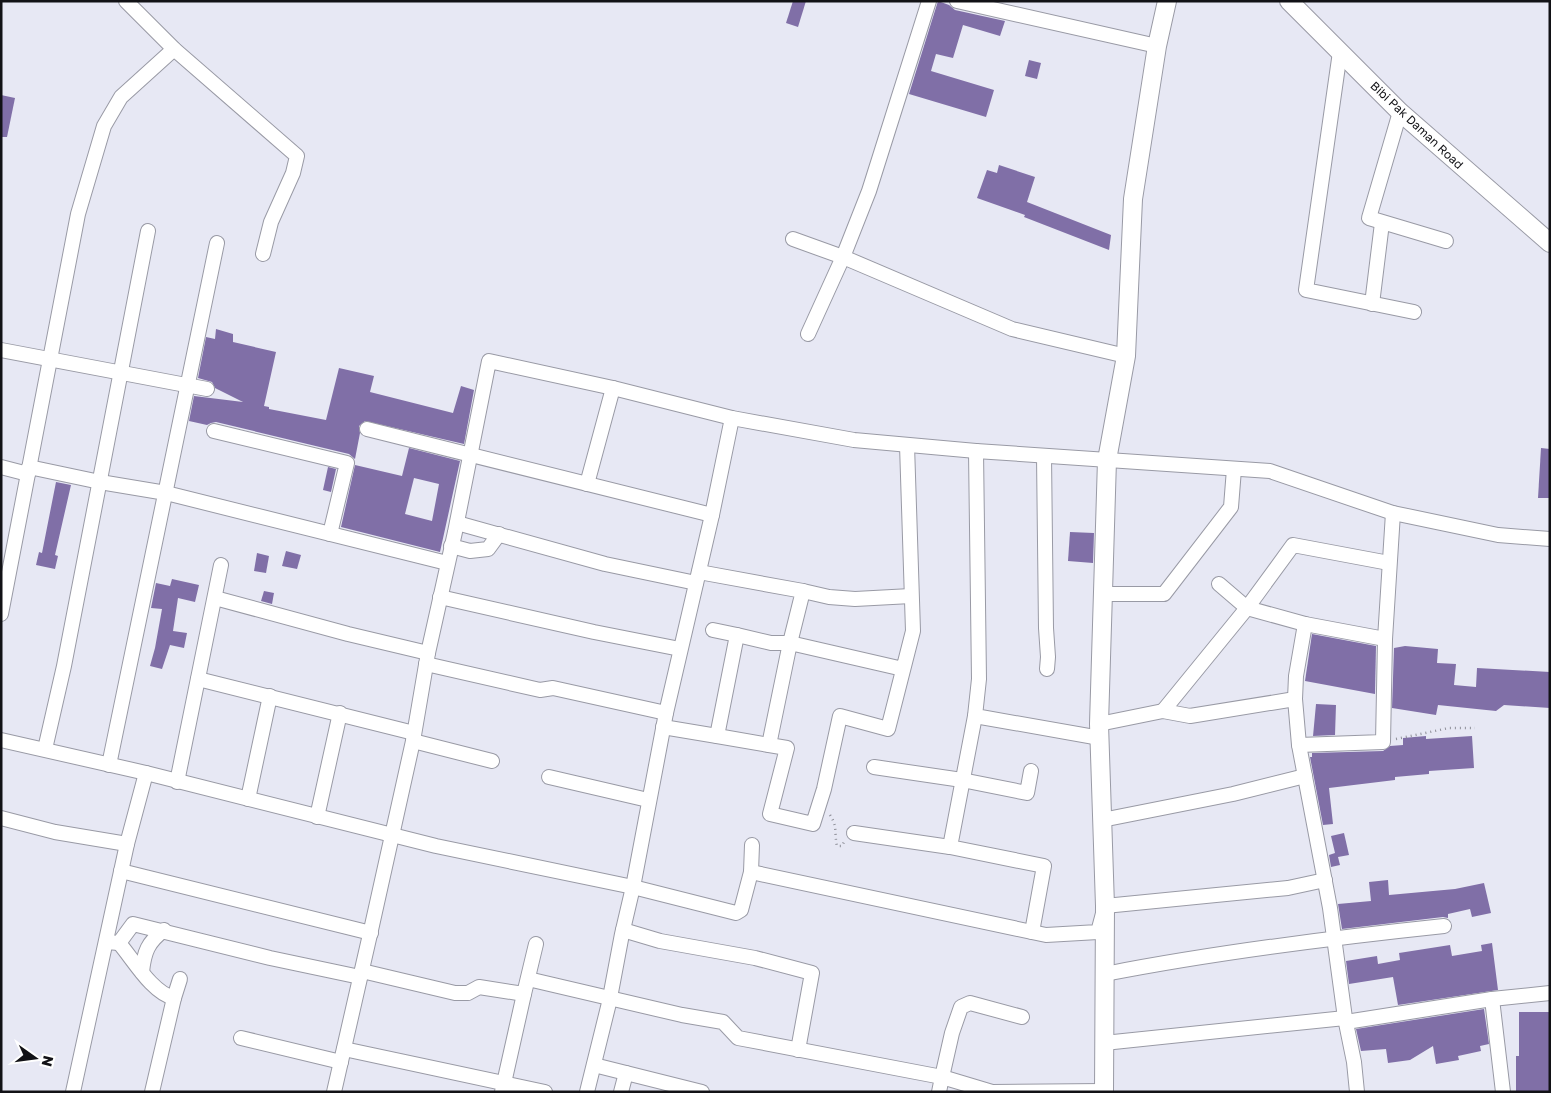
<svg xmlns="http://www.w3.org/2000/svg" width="1551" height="1093" font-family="'Golos Text',sans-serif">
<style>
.building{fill:#806fa7;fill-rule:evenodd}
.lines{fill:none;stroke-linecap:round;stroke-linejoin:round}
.minor-casing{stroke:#999aa5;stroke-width:16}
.tertiary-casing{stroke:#999aa5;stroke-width:20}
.path{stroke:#8e8f98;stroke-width:2.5;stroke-dasharray:1 4;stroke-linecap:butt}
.minor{stroke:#fff;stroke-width:14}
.tertiary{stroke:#fff;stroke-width:18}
.labels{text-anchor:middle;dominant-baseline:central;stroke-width:4.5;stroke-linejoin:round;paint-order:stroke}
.street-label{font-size:12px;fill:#121216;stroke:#fff}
</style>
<rect width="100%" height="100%" fill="#e7e8f4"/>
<!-- building -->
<g class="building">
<polygon points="793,1 806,1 798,27 786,23"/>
<polygon points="938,1 949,5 955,10 1005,21 1000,36 963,25 953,58 936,54 931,71 994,90 986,117 909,94"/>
<polygon points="1029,60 1041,63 1037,79 1025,76"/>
<polygon points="1,95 15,98 7,137 1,137"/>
<polygon points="999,165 1035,177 1027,202 1111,235 1109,250 1024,217 1025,215 977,198 987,170 997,173"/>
<polygon points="216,329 233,334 233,342 276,352 264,406 269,407 269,409 326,420 339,368 374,376 370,392 453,413 461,386 474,390 464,444 365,421 359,426 360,433 355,459 349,454 216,422 211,423 207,425 189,421 194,396 243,402 215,388 212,382 198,378 206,337 215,339"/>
<path d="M409,448l51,13 -20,91 -99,-25 14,-62 47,11zM414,478l25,6 -7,37 -27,-7z"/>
<polygon points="1541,448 1550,449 1550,498 1538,498"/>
<polygon points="328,467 336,469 331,492 323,490"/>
<polygon points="56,482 71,485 55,555 58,556 55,569 36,565 39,552 42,553"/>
<polygon points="1070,532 1094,533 1093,563 1068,561"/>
<polygon points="286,551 301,555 297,569 282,566"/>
<polygon points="257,553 269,556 266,573 254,571"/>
<polygon points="172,579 199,585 195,602 178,598 173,631 187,633 184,648 170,645 162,669 150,666 155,648 162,609 151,608 156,583 170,586"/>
<polygon points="264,591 274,593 272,604 261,601"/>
<polygon points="1312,634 1376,646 1375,694 1305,681"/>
<polygon points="1405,646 1438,649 1437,663 1456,664 1454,685 1476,687 1477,668 1550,672 1550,708 1504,705 1496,711 1438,705 1436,715 1392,708 1394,648"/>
<polygon points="1316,704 1336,705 1335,735 1313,736"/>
<polygon points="1426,736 1426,739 1472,736 1474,768 1429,771 1429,774 1395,777 1395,780 1329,788 1333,824 1323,825 1310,757 1312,757 1312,753 1383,751 1390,746 1403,745 1403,738"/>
<polygon points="1344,833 1349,855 1338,857 1340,865 1331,867 1329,855 1335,853 1331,836"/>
<polygon points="1388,880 1389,895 1455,889 1484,883 1491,913 1472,917 1470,909 1448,914 1448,918 1443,917 1342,929 1338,904 1371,901 1369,882"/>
<polygon points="1492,943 1498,990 1398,1005 1393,977 1349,984 1346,961 1377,956 1378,964 1400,960 1399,953 1450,945 1452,956 1482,951 1481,945"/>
<polygon points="1484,1009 1489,1044 1480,1046 1481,1051 1458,1056 1459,1060 1436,1064 1433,1046 1410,1060 1388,1063 1386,1049 1361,1051 1356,1029"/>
<polygon points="1519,1012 1550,1012 1550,1092 1516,1092 1516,1056 1519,1056"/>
</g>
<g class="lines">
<!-- minor casing -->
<g class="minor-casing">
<g id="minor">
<polyline points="126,1 174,49 297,156 293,173 271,222 263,254"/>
<polyline points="957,1 1157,46"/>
<polyline points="1340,52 1306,290 1414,312"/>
<polyline points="1400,112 1369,218 1446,241"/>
<polyline points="793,239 843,257 1012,329 1126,356"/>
<polyline points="1372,304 1382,223"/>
<polyline points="808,334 843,257 869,191 929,1"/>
<polyline points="1,350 207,389"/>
<polyline points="367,429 712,515"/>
<polyline points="214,431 347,463 330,534"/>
<polyline points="976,451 979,679 975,716 1100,738"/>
<polyline points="1044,456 1046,628 1048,657 1047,669"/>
<polyline points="1,467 28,474"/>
<polyline points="29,467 100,482 166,493 447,563"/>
<polyline points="587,484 613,388"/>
<polyline points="457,523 605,564 696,583"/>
<polyline points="451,546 470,551 488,549 499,534"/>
<polyline points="699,572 803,591 790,643 771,643 737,635"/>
<polyline points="1219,584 1247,608 1305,624 1385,639"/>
<polyline points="803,591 829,597 855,599 911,596"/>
<polyline points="1103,594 1164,594 1231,507 1234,469"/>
<polyline points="440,597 594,632 680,649"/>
<polyline points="215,598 348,634 428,653"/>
<polyline points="1,614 78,214 104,126 121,97 174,49"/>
<polyline points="1305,624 1296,676 1295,699 1299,745 1330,908 1345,1018 1354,1062 1357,1092"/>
<polyline points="713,630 737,635 717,736 769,745"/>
<polyline points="426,664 540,690 553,688 666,713"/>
<polyline points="903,669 790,643 769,745 787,748 770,814 813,824 824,789 840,716 888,729 913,631 907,445"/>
<polyline points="198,679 414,733"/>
<polyline points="1163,711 1247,608 1293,545 1389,563"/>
<polyline points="975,716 950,847 1044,866 1032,932"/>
<polyline points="1099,724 1163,711 1190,716 1295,699"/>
<polyline points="663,727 717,736"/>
<polyline points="1,740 146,773 436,846 633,887 736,913 741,910 751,872 752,845"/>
<polyline points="413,741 492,761"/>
<polyline points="1299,745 1383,742 1385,639 1393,513"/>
<polyline points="45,749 64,666 148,231"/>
<polyline points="109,765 217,243"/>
<polyline points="874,767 962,780 1027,793 1031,771"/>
<polyline points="549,777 648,800"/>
<polyline points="177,782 221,565"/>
<polyline points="248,799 270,696"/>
<polyline points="317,817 340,713"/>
<polyline points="1,818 55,832 127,844"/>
<polyline points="1102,820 1233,794 1305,776"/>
<polyline points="854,833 950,847"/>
<polyline points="121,871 371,933"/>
<polyline points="751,872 1046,935 1098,932 1105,906 1288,888 1325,880"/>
<polyline points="623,930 660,941 755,958 812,973 798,1050"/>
<polyline points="106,942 119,943 133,924 270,958 360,977"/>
<path d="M119,943c14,16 33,50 55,55l6,-19"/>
<polyline points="362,971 455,993 468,993 479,987 524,994 536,944"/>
<path d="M142,972c2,-20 6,-30 22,-42"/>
<path d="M1105,974c112,-22 225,-36 339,-48"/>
<polyline points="528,979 682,1015 723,1022 738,1038 942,1077 952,1033 961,1007 970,1003 1022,1017"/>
<polyline points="1492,999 1503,1092"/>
<polyline points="1346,1022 1492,999 1550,993"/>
<polyline points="241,1038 341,1062"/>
<polyline points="1104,1043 1345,1018"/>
<polyline points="344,1049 545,1092"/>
<polyline points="594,1065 702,1092"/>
<polyline points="73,1092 127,844 146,773"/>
<polyline points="152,1092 174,998"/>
<polyline points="334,1092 371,930 413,741 428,653 455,532 489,361 613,388 732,418 854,440 976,451 1270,471 1393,513 1498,535 1550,539"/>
<polyline points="502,1092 524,994"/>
<polyline points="587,1092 609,1003 622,934 633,887 666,713 712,515 732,418"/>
<polyline points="621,1092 626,1073"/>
<polyline points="939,1092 942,1077 992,1092 1104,1091"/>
</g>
</g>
<!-- tertiary casing -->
<g class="tertiary-casing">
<g id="tertiary">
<polyline points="1289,1 1400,112 1550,243"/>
<polyline points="1104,1092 1105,906 1099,724 1107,460 1126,356 1133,199 1157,46 1167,1"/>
</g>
</g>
<!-- path -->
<g class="path">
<polyline points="1396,739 1449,728 1475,728"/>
<path d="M830,815c8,12 4,19 7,31h5l2,-4"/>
</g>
<!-- minor -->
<use href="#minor" class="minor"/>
<!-- tertiary -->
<use href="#tertiary" class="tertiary"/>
</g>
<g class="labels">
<!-- street labels -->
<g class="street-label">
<text transform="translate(1417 125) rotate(43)">Bibi Pak Daman Road</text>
</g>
</g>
<!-- border -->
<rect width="1551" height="1093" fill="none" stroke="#121216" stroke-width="5"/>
<!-- north arrow -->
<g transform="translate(35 1058) rotate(104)" stroke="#ffffff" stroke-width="4" paint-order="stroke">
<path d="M0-4L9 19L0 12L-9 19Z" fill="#121216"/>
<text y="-8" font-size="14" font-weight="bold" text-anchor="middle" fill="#121216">N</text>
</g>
</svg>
